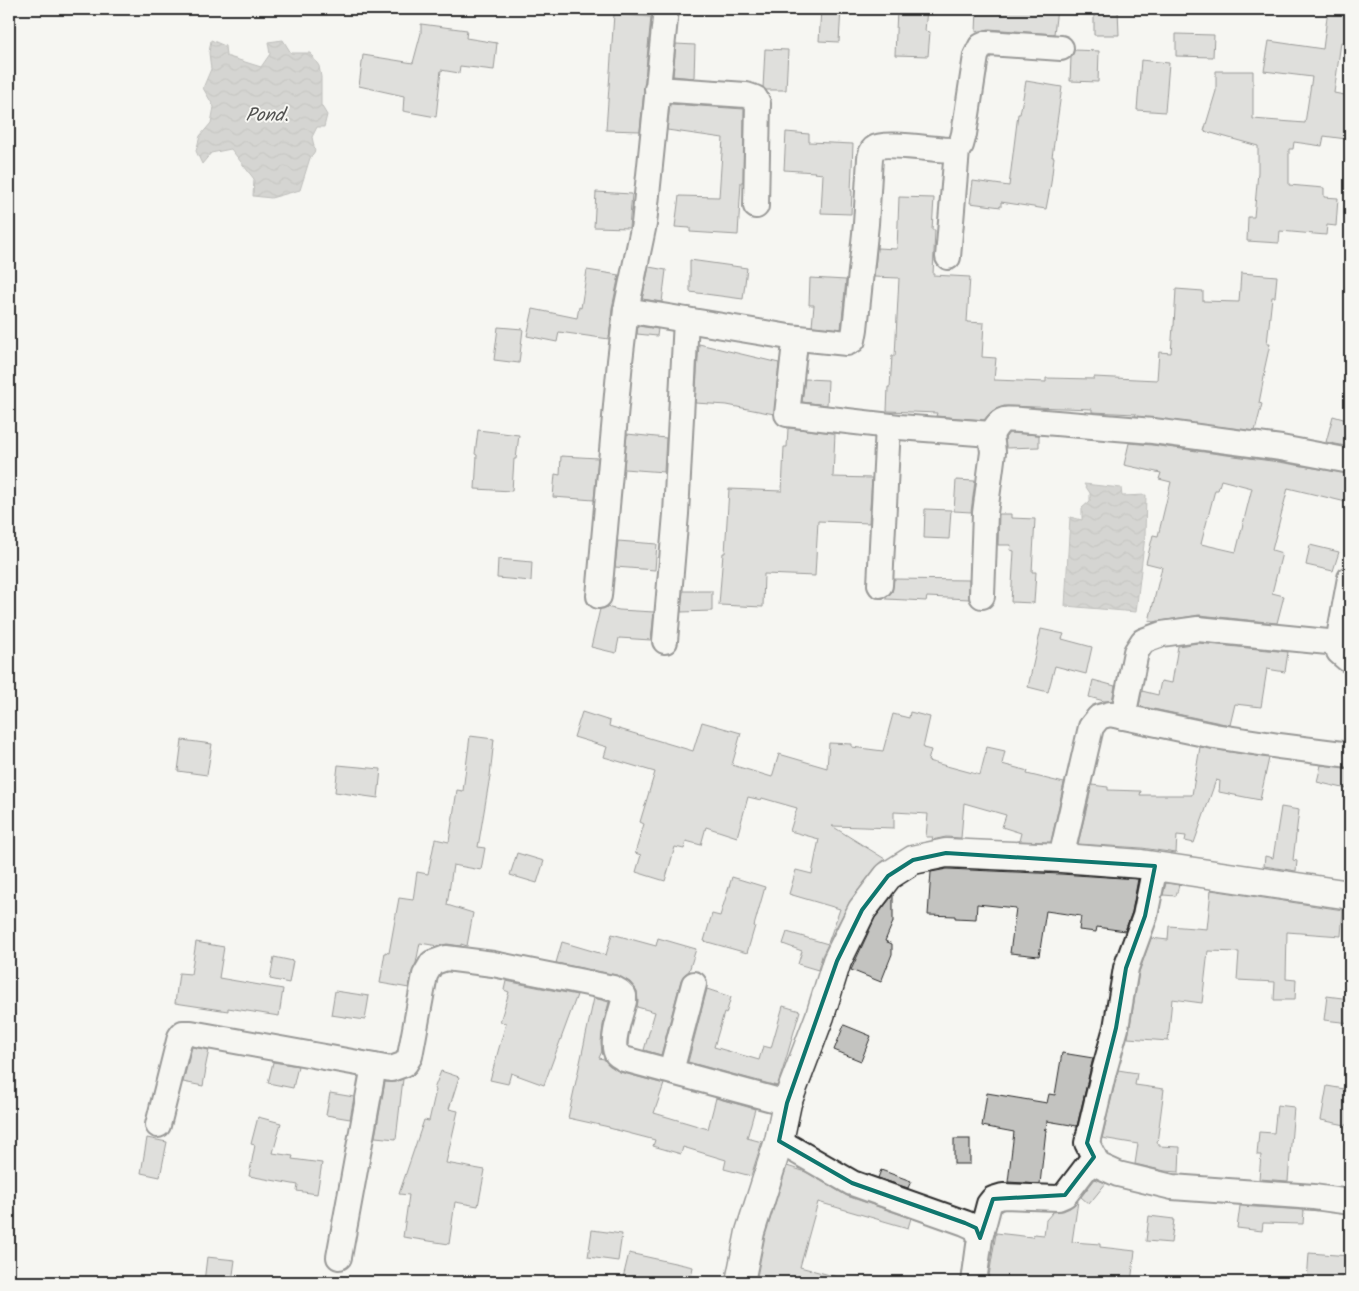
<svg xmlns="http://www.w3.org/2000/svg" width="1359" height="1291" font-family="Kalam,sans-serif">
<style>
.water{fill:url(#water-waves);stroke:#7a7a78}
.building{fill:#c3c3c0;stroke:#2b2b2b;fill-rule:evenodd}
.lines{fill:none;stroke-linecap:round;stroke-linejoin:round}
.street-casing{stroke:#2b2b2b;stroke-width:28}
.secondary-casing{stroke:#2b2b2b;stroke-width:31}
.street{stroke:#f6f6f2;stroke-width:24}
.secondary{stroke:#f6f6f2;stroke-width:28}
.marked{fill:none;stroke:#0f766e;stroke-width:4;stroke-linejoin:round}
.labels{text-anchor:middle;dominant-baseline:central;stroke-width:4;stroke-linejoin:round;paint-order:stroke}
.water-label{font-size:19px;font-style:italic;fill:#525251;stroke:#f6f6f2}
</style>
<defs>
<pattern id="water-waves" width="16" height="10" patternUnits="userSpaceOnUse" patternTransform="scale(1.25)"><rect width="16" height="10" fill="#aeaeab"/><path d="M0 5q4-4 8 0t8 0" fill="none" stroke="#8e8e8b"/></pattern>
</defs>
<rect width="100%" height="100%" fill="#f6f6f2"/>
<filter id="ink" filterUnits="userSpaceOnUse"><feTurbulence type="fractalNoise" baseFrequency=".02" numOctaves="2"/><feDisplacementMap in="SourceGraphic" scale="10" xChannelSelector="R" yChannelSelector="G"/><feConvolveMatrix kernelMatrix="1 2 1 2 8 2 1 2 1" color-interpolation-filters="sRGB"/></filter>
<g filter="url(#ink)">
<!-- water -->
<g class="water">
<polygon points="211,40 225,46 226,56 261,67 270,54 268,42 283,40 291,53 310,53 319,66 321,77 321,105 327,115 324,127 317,127 312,137 315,151 310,158 300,190 271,198 253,196 254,179 231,149 211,153 202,164 196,151 200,136 211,123 214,107 203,88 211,69 209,53"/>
<polygon points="1084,484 1121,488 1122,496 1146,495 1145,536 1136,612 1065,606 1070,517 1082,520 1082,508 1090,501 1090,493"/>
</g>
<!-- building -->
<g class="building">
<polygon points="821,9 841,9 839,42 819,41"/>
<polygon points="897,9 927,9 925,31 930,32 928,56 895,55"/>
<polygon points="977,9 1057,9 1054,34 989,29 976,32"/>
<polygon points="1094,9 1118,9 1119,35 1094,35"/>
<polygon points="1328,9 1350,9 1350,44 1341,42 1334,93 1350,96 1350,108 1346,139 1324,136 1322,146 1294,142 1293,149 1289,149 1289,185 1324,188 1324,197 1338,198 1336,226 1327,225 1326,235 1280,231 1279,243 1247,241 1248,217 1254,217 1258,172 1258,146 1204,131 1216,91 1216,71 1253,71 1253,119 1305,123 1312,77 1264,71 1269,41 1323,49"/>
<polygon points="614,14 651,17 640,131 606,130"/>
<polygon points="421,24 467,30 466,38 497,43 494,70 460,66 459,73 441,70 436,117 403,111 404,96 359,86 363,55 413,63 421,33"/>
<polygon points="1176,34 1214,35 1213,57 1176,56"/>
<polygon points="676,44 695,45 694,78 673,76"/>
<polygon points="765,49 788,50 786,90 765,90 763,88"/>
<polygon points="1074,50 1099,51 1098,82 1070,81 1071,57"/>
<polygon points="1141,60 1169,63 1165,112 1137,110"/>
<polygon points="1026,81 1062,87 1052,157 1054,157 1051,183 1046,209 1001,202 1001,207 970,203 973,181 1009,186 1018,114 1020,114"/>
<polygon points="670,104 744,109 743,182 741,182 738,235 690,232 690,228 675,227 679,196 719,197 723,138 667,130"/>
<polygon points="786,132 809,134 809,142 853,144 851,191 852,191 851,214 821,213 823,174 814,173 815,172 784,170"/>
<polygon points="596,192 632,194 629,228 594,227"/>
<polygon points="899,197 934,198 932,230 935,230 933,275 970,277 967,322 984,323 982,357 996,358 994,380 1046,382 1046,378 1094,379 1094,377 1157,380 1159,352 1171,353 1173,326 1174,326 1176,289 1203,291 1203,301 1239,302 1241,273 1277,276 1275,297 1272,297 1267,344 1270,344 1264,371 1265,372 1259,403 1262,404 1255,431 1135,416 1136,414 1092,412 1092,409 1004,406 992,411 984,420 936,416 937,413 887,411 888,387 890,387 892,356 895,356 899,278 874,277 877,248 897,249"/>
<polygon points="690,260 747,268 743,299 690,292"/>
<polygon points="649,267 666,270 662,302 642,299"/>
<polygon points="587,270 619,275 612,308 609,339 559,332 557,342 527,336 533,309 577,318 579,307 581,308"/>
<polygon points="810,278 846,280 841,329 812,326 814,305 809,305"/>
<polygon points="638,326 658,329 657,336 637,334"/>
<polygon points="498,327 523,329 519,363 494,360"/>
<polygon points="699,344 779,363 774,414 727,405 695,403"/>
<polygon points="805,379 828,380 827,405 802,402"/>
<polygon points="1333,416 1350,421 1350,447 1326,442"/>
<polygon points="788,428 835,433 833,477 872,478 869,523 818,521 815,576 764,574 763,607 719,605 723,553 725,553 729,489 782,491 784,447 787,447"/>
<polygon points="478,430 519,435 516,459 514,459 512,491 475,489 477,455 475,454"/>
<polygon points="1009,433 1039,435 1039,447 1006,448 1005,438"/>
<polygon points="627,434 666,438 664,472 624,469"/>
<path d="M1129,443l23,2 127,17 71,12v12l-4,16 -58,-14 -16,62 10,3 -10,40 12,3 -7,27 -78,-8 -45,7 -5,-1 13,-54 -16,-4 7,-28 5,1 13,-54 -12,-3 2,-6 -37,-8zM1221,480l31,8 -16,64 -35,-8 14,-54h3z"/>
<polygon points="561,456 598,458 594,500 553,497 555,474 560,475"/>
<polygon points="956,480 975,481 971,512 954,511"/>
<polygon points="925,509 951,510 949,539 924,538"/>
<polygon points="999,514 1011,514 1011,518 1035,519 1032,572 1036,572 1034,603 1011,602 1014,551 1010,550 1011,545 998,545"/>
<polygon points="618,541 657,544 655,570 615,567"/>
<polygon points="1310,545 1339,552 1333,571 1306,565"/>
<polygon points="498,559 532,562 531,581 497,578"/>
<polygon points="894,579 969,580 969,599 927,597 926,601 886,599 886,597 892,592"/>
<polygon points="683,591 712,591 712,611 681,612"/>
<polygon points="606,607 619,610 654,612 651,640 619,638 616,653 591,647 600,609"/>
<polygon points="1041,629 1064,634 1062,639 1092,647 1086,674 1055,666 1048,692 1028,687"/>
<polygon points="1198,643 1288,652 1285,672 1267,669 1261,707 1235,704 1230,725 1139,706 1142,691 1158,695 1161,681 1172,683 1178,646"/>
<polygon points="1093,680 1115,686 1112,701 1104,701 1089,697"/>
<polygon points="582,712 610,721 609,726 693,751 702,722 741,733 732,765 772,777 779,754 827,768 829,743 852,744 852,747 883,751 893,714 909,718 910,712 930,717 923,748 931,750 928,761 980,775 987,747 1005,751 1002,764 1028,771 1027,774 1064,783 1051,842 1019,841 1021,833 1002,827 1006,815 964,803 961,838 946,837 932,840 933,837 926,837 928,814 894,812 894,828 832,826 885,859 876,867 850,901 828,943 840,909 789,894 796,870 812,874 819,839 790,831 797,808 762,798 761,800 748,797 737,837 706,827 701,845 686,841 684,849 675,847 665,881 636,872 641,855 635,853 644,824 640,822 655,772 604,757 607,747 574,737"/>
<polygon points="470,736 494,739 490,776 478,847 485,848 481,870 453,865 447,905 473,913 467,946 461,944 461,946 447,944 438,946 420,943 416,963 412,972 409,988 380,983 385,952 389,953 399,898 413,900 417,872 428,874 435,839 449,842 457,790 463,791"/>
<polygon points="182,740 212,744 207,775 178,771"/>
<polygon points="1200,747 1269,758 1260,800 1219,792 1220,781 1216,780 1194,843 1185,841 1186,836 1177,835 1176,853 1142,848 1078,844 1092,785 1108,787 1108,790 1141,791 1140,795 1192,795"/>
<polygon points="338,765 381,769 378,798 335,792"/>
<polygon points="1321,765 1350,768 1350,777 1347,789 1317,782"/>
<polygon points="1281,807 1299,810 1293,860 1297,861 1296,871 1264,866 1265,856 1273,858"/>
<polygon points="517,853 544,861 537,883 510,875"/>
<polygon points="947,869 1060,874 1138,879 1132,912 1125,931 1097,927 1096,932 1079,930 1081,916 1046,911 1039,956 1010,953 1016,908 977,904 976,919 955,918 955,916 928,915 931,872"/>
<polygon points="732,877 765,887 754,926 755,926 747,953 704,941 712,914 720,916"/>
<polygon points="1166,883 1179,885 1176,896 1163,895"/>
<polygon points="1211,890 1343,910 1341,936 1287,932 1286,979 1296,980 1295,1000 1274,1000 1275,982 1237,980 1239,952 1208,951 1202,1003 1172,999 1168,1041 1128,1038 1139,972 1151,938 1168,940 1169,926 1207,929"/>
<polygon points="893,895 893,922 885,941 892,944 892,954 881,982 851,970 875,918"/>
<polygon points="787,932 828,944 822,956 818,970 798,964 802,951 783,944"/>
<polygon points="612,934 656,946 658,938 696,949 689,971 684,975 681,980 661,1055 644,1050 655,1012 637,1007 638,1001 637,991 630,982 616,975 556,963 562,942 606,955"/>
<polygon points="196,942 224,947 219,978 283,989 279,1016 228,1008 228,1011 175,1003 179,973 191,974"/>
<polygon points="274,957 293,961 289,983 270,979"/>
<polygon points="506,981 577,995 544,1085 511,1073 508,1084 490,1080 506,1023 500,1022 509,992 504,990"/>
<polygon points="707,989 731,997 726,1014 724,1013 714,1047 759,1060 763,1046 771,1048 783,1006 800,1011 783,1069 777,1086 688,1062"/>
<polygon points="335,991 369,996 365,1020 331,1015"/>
<polygon points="1327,996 1350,999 1350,1023 1324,1020"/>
<polygon points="594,998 609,1002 603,1025 601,1042 602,1051 599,1058 604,1059 609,1065 620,1072 664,1084 654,1113 708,1129 716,1098 755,1109 747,1138 762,1142 751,1176 724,1169 726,1160 683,1147 681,1154 653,1146 655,1140 609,1128 609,1127 568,1118"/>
<polygon points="844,1025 871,1036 861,1061 834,1050"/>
<polygon points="192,1047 209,1050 205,1069 206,1069 203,1086 183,1082"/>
<polygon points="1062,1053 1093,1058 1077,1126 1047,1121 1046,1129 1044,1129 1046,1130 1040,1184 1008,1182 1014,1132 982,1126 987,1093 1047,1103 1049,1094 1055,1095"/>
<polygon points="273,1062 298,1066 293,1088 268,1083"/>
<polygon points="1118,1070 1137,1073 1135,1085 1164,1089 1157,1143 1159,1144 1159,1146 1180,1147 1179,1172 1165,1171 1135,1164 1138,1144 1102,1138"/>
<polygon points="441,1071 459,1077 449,1109 458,1111 446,1163 485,1170 478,1206 455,1202 449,1244 403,1237 409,1195 399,1194 424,1120 429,1121 436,1090 434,1089"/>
<polygon points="403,1079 396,1139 375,1137 385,1082 395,1082"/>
<polygon points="1327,1086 1350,1090 1350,1126 1321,1120"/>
<polygon points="330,1093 354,1097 350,1119 326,1115"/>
<polygon points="1277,1105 1294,1107 1288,1181 1259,1179 1261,1155 1257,1155 1259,1132 1274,1133"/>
<polygon points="258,1117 281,1123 273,1153 293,1156 292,1159 322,1163 317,1194 297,1191 298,1185 249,1176 255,1145 251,1144"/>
<polygon points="147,1138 167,1142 160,1177 141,1173"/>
<rect x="954" y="1139" width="16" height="25"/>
<polygon points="787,1166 806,1172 847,1196 911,1218 908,1228 818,1202 800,1267 837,1277 836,1282 756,1282 765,1236"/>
<polygon points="881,1170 911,1181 908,1188 878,1178"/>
<polygon points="1095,1179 1106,1183 1089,1204 1081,1197"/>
<polygon points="1078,1201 1072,1242 1100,1244 1100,1247 1135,1251 1131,1282 988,1282 996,1233 1032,1237 1034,1234 1044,1235 1046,1220 1053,1212 1063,1211 1070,1208"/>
<polygon points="1240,1206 1304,1210 1303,1224 1263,1223 1262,1231 1237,1228"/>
<polygon points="1149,1216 1174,1219 1171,1243 1146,1241"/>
<polygon points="592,1230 622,1234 618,1261 588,1257"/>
<polygon points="629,1253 693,1267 690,1282 622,1282"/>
<polygon points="1309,1253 1350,1256 1350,1282 1307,1282"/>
<polygon points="207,1257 235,1260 232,1282 204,1282"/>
</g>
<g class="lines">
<!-- street casing -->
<g class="street-casing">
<g id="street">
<polyline points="657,89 746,95 755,98 758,103 756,206"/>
<polyline points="948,257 957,150"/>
<path d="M626,310l163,27 6,6 -8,71 112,13 92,7c11,-16 10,-15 29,-14l133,11 128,17 69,13"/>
<path d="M789,337l58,6 6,-3 2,-11 11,-105 4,-66c1,-4 1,-8 5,-10 10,-7 66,3 82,2l4,-5 3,-11 12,-78 5,-10 7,-3 73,5"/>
<polyline points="1350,578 1338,643 1339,652 1347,659 1350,660"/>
<polyline points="880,585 888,426"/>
<polyline points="599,596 620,361 626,310 644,224 666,9"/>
<polyline points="982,596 985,513 993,452 991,434"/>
<polyline points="665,641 676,514 686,320"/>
<polyline points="1123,717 1136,652 1143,641 1162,634 1198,629 1338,643"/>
<polyline points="1061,858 1091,727 1099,717 1110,714 1214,736 1279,746 1350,755"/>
<polyline points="1155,866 1145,916 1126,968 1116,1028 1104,1071 1087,1143 1098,1165 1118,1174 1172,1187 1314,1197 1350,1202"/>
<polyline points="671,1071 694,984"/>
<path d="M158,1125l22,-88 3,-4h8l200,36 14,-5 5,-8 15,-81 7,-12 14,-5 47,6 120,24 7,4 4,4v5c-3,11 -14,43 -7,53 2,2 5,3 7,5l163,44"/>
<polyline points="779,1141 852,1183 965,1223 976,1228 980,1238 974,1282"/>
<polyline points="980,1238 989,1204 993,1199 1003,1196 1058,1198 1065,1195 1094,1157"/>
<polyline points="339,1257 374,1066"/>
</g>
</g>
<!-- secondary casing -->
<g class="secondary-casing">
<polyline id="secondary" points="740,1282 750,1232 779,1141 787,1103 820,1016 837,961 862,910 888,876 913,860 946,853 1061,858 1141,864 1350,895"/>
</g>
<!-- street -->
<use href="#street" class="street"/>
<!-- secondary -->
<use href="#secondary" class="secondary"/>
</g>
</g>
<!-- marked area -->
<path d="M0 0H1359V1291H0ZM946,853l209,13 -10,50 -19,52 -10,60 -29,115 7,14 -29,38 -72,4 -13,39 -4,-10 -11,-5 -113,-40 -73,-42 8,-38 50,-142 25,-51 26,-34 25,-16z" fill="#f6f6f2" fill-opacity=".55" fill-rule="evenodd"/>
<path class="marked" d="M946,853l209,13 -10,50 -19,52 -10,60 -29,115 7,14 -29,38 -72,4 -13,39 -4,-10 -11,-5 -113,-40 -73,-42 8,-38 50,-142 25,-51 26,-34 25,-16z"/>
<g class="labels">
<!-- water labels -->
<g class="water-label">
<text x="267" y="116">Pond.</text>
</g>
</g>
<!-- margin -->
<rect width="1359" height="1291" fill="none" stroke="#f6f6f2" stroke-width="30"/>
<rect x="15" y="15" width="1329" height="1261" fill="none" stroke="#2b2b2b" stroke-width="2" filter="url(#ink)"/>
</svg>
